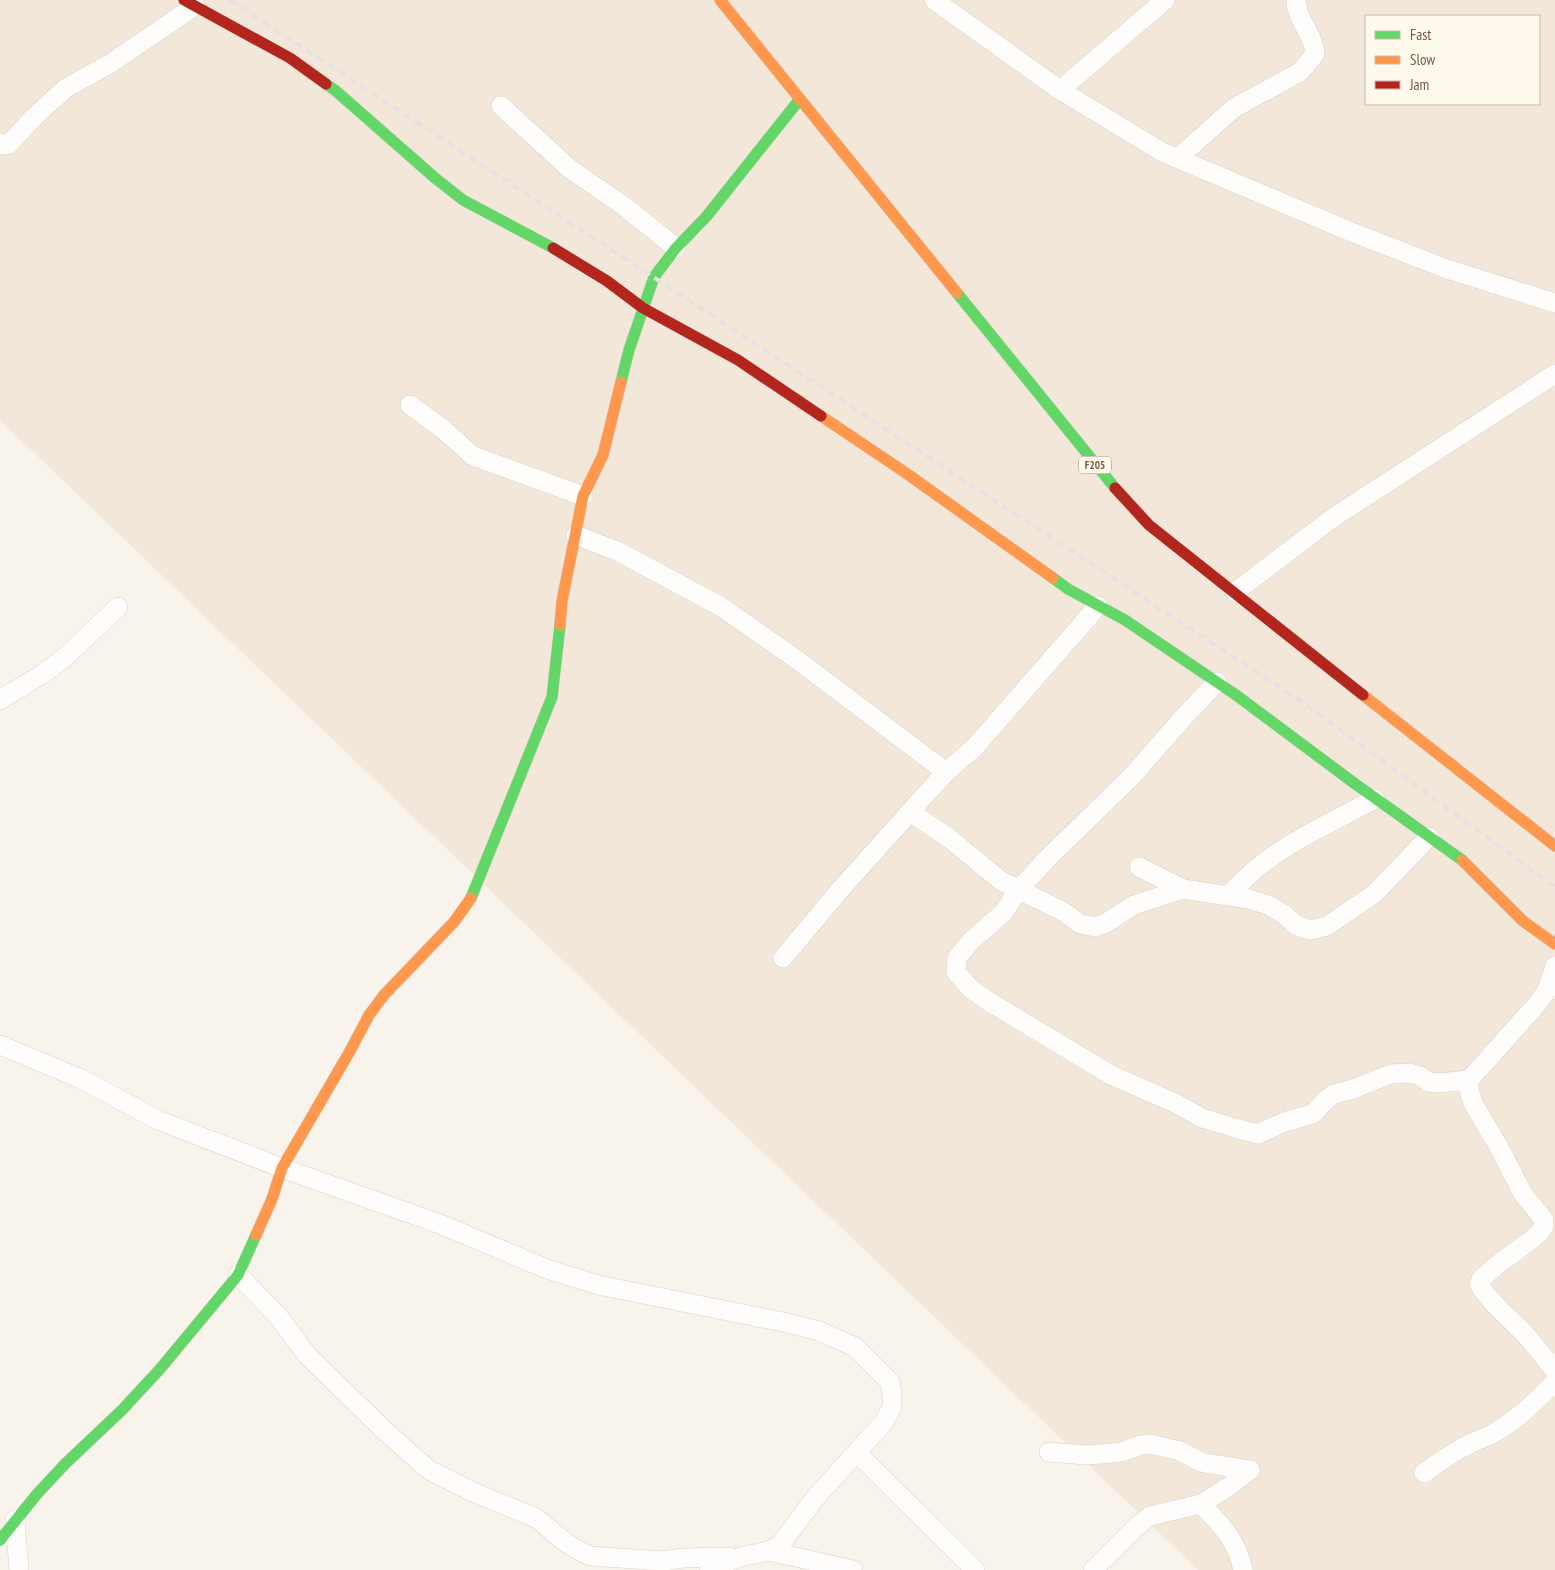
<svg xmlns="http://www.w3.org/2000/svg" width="1555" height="1570" font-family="'PT Sans Narrow',sans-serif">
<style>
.residential{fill:#f2e7d8;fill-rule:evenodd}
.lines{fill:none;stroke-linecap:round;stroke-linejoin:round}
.street-casing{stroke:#d7d1c9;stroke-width:20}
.fast-casing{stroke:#d8d0c7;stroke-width:12}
.slow-casing{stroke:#d8d0c7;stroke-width:12}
.jam-casing{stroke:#d8d0c7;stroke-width:12}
.street{stroke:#fefdfc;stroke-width:19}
.fast{stroke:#63d668;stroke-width:11}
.slow{stroke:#ff974d;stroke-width:11}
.jam{stroke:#b3261e;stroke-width:11}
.rail{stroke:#e5e2e5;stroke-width:4;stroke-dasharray:8 5;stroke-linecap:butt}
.labels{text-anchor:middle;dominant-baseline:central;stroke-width:5;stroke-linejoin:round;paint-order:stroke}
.shield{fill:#fff9ed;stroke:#a18a7a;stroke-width:1}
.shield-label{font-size:11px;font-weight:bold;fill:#795b48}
</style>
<rect width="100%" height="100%" fill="#f8f4eb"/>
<!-- residential -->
<path class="residential" d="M0,0h1555v1570h-357l-1198,-1150zM1366,16h173v88h-173z"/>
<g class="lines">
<!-- street casing -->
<g class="street-casing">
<g id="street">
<polyline points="934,0 1060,90 1162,152 1349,231 1444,268 1555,303"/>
<polyline points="1060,90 1165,0"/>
<polyline points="501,106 570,169 624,206 676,248"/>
<polyline points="0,143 2,145 9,144 34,117 66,88 111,63 195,6"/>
<path d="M1178,158l56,-50 66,-36 15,-18c-1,-20 -19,-34 -19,-54"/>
<polyline points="410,405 444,430 473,456 583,496"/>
<polyline points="576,535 619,552 720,606 796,659 946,772"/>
<polyline points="1235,592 1334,517 1555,374"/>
<polyline points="1217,682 1182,719 1133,775 1048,858 1019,889 1004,912 971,941 957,958 956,972 970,988 988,1001 1111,1075 1175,1103 1202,1118 1235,1128 1258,1134 1284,1122 1313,1114 1327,1099 1334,1094 1353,1089 1391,1074 1410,1073 1420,1076 1429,1082 1439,1083 1469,1080"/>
<polyline points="0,700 41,675 63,659 118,607"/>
<polyline points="910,812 949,838 1001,881 1064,912 1080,924 1095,927 1106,923 1134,905 1183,889 1249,899 1268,905 1285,915 1297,926 1311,930 1327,926 1374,894 1429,837"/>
<polyline points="1139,867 1183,889"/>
<path d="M1227,896c10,-9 20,-20 31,-29 35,-28 78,-47 117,-68"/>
<polyline points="783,958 839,891 917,804 946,772 974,748 1098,606"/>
<path d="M1555,966l-8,24 -9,13 -69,77v10l4,13 27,46 23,45 21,26v6l-5,7 -9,8 -29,21 -20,17 -2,5c13,22 35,37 51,56 9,10 17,21 25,31"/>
<polyline points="0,1045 81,1079 158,1120 282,1168 440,1224 547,1269 598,1285 783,1322 819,1331 855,1347 890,1382 892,1394 892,1407 884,1422 816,1497 780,1545 769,1551 744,1556 715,1566 709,1570"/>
<polyline points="238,1275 278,1316 307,1355 385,1431 429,1470 473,1492 536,1518 565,1542 578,1550 590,1556 663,1561 683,1558 729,1557"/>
<polyline points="1049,1452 1086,1455 1102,1454 1121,1452 1141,1445 1150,1444 1180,1451 1201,1462 1210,1464 1250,1470"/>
<polyline points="857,1453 975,1570"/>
<path d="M1424,1473c15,-11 30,-22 46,-29 7,-4 15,-6 22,-10 24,-13 44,-33 63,-52"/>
<path d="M1201,1504c19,19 37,38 42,66"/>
<polyline points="15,1520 19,1570"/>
<polyline points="769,1551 853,1570"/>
<polyline points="1093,1570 1137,1526 1150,1516 1201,1504 1228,1487 1250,1470"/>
</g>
</g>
<!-- fast casing -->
<g class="fast-casing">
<g id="fast">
<polyline points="326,84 336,91 435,178 463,200 553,248"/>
<polyline points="957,293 1115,488"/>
<polyline points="621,382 629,350 654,277 676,248 706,217 800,99"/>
<polyline points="1053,578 1068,589 1125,620 1236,695 1354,783 1462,860"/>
<polyline points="471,898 552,697 560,625"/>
<polyline points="0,1540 37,1494 65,1464 122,1410 160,1369 238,1275 256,1235"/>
</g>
</g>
<!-- slow casing -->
<g class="slow-casing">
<g id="slow">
<polyline points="720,0 957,293"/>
<polyline points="821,416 906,473 1053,578"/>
<polyline points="560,625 562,601 583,496 603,455 621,382"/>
<polyline points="1363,695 1555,846"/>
<polyline points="1462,860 1523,921 1555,944"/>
<polyline points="256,1235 272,1199 282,1168 350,1051 369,1015 384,995 454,922 471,898"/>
</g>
</g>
<!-- jam casing -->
<g class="jam-casing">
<g id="jam">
<polyline points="184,0 290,58 326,84"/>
<polyline points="553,248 607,281 643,308 738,360 821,416"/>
<polyline points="1115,488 1149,525 1363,695"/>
</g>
</g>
<!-- street -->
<use href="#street" class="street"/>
<!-- fast -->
<use href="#fast" class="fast"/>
<!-- slow -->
<use href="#slow" class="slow"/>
<!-- jam -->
<use href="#jam" class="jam"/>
<!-- rail -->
<polyline class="rail" points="230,0 1298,699 1555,887"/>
</g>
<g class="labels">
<!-- shield labels -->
<rect class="shield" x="1079" y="456.5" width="32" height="17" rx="4"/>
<g class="shield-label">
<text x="1095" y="465">F205</text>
</g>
</g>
<!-- legend -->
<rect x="1365" y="15" width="175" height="90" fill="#fff9ed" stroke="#c9baab"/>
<rect x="1375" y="31" width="25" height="8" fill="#63d668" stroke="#c9baab"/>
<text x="1410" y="40" font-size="15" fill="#795b48">Fast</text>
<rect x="1375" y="56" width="25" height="8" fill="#ff974d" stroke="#c9baab"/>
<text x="1410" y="65" font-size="15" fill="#795b48">Slow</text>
<rect x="1375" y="81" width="25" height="8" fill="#b3261e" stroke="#c9baab"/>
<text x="1410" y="90" font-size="15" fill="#795b48">Jam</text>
</svg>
